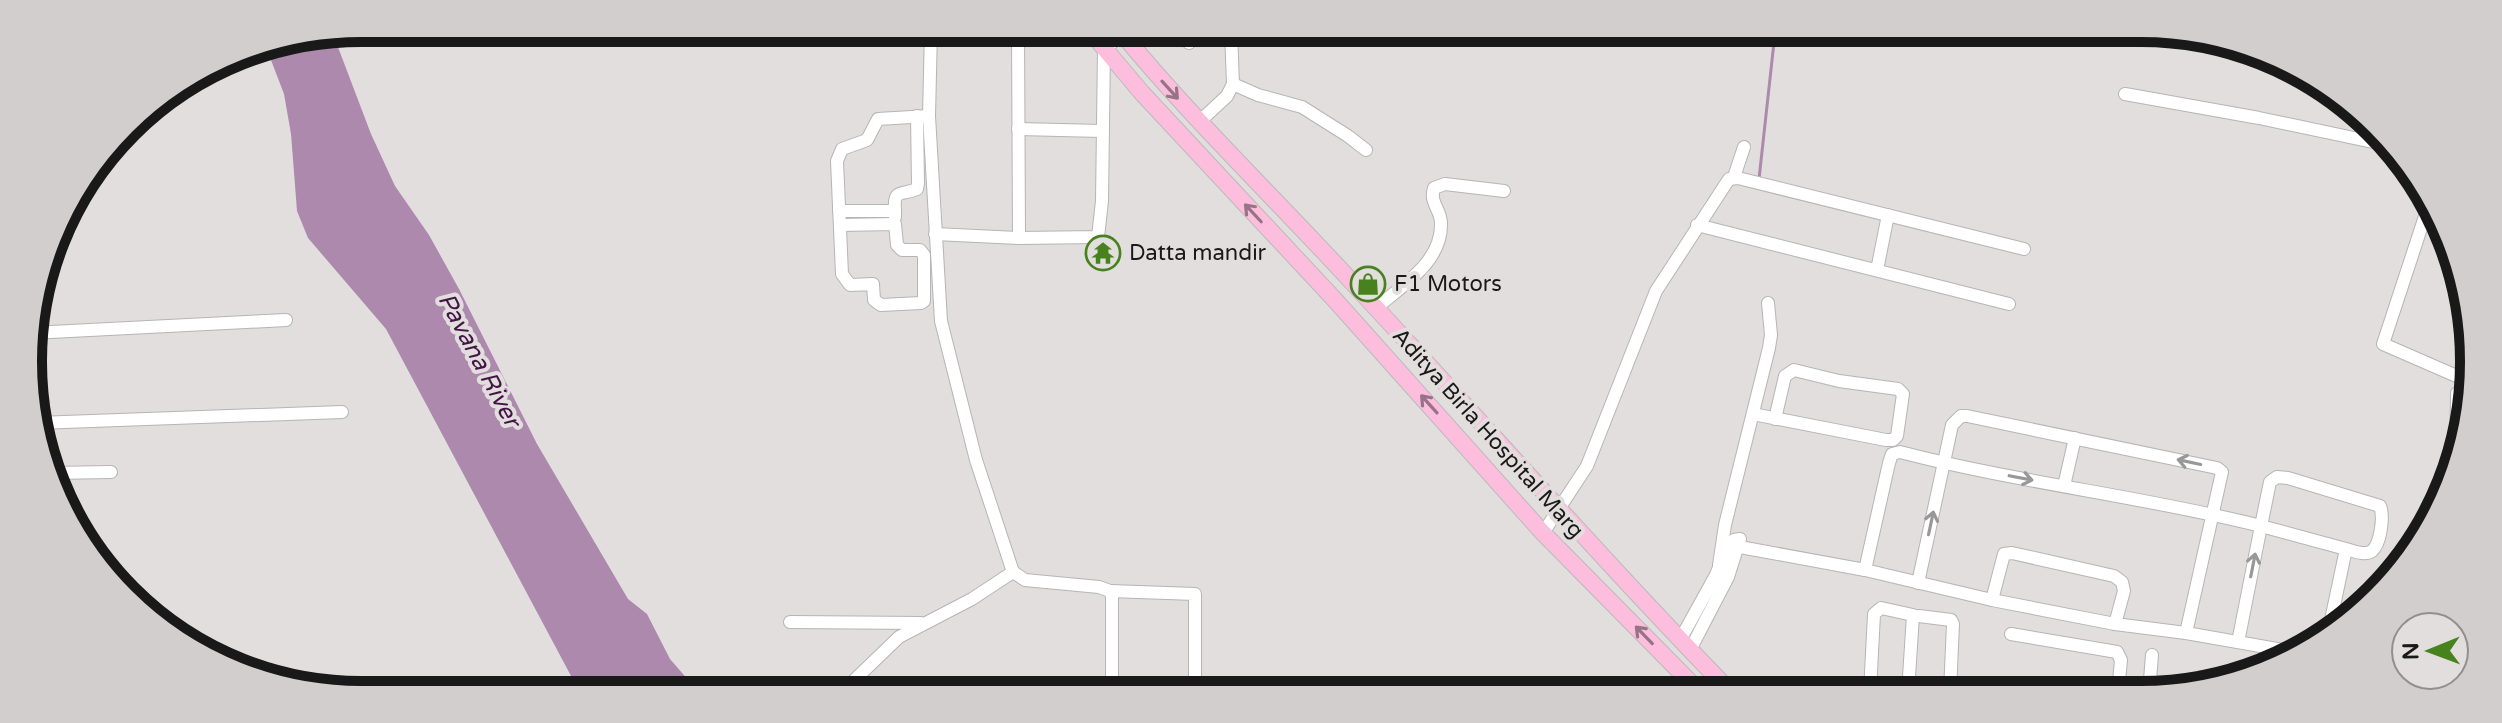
<svg xmlns="http://www.w3.org/2000/svg" width="2502" height="723" font-family="'Varela Round',sans-serif">
<style>
.water{fill:#ad89ae}
.lines{fill:none;stroke-linecap:round;stroke-linejoin:round}
.stream{stroke:#ad89ae;stroke-width:3}
.minor-casing{stroke:#b7b4b4;stroke-width:14}
.major-casing{stroke:#bababa;stroke-width:18}
.minor{stroke:#fff;stroke-width:12}
.major{stroke:#fdbedd;stroke-width:16}
.oneway{stroke:#977485}
.oneway2{stroke:#989898}
.labels{text-anchor:middle;dominant-baseline:central;stroke-width:8;stroke-linejoin:round;paint-order:stroke}
.poi-label{font-size:22px;fill:#1a1919;stroke:#e2dede;text-anchor:start}
.street-label{font-size:22px;fill:#1a1919;stroke:#e2dede}
.water-label{font-size:24px;font-style:italic;fill:#421544;stroke:#e2dede}
.rim{fill:none;stroke:#1a1919;stroke-width:10}
</style>
<rect width="100%" height="100%" fill="#e2dede"/>
<!-- water -->
<polygon class="water" points="333,34 371,134 395,186 429,235 459,289 537,444 628,599 647,614 670,659 696,689 578,689 386,329 308,238 297,211 291,134 284,94 266,47"/>
<g class="lines">
<!-- stream -->
<polyline class="stream" points="1759,179 1775,33"/>
<!-- minor casing -->
<g class="minor-casing">
<g id="minor">
<polyline points="1018,30 1019,238"/>
<polyline points="1018,31 1046,30"/>
<polyline points="1189,31 1189,43"/>
<polyline points="1233,84 1258,95 1302,107 1348,136 1366,150"/>
<polyline points="2125,94 2259,118 2387,145"/>
<polyline points="1199,122 1227,96 1233,84 1231,31"/>
<polyline points="1018,129 1102,131"/>
<polyline points="1734,177 1744,147"/>
<polyline points="2429,204 2383,344 2468,381"/>
<polyline points="839,211 895,211 895,217"/>
<path d="M895,211c-2,-24 7,-15 22,-22l1,-5 -1,-68"/>
<polyline points="840,225 895,224 897,245 902,250 920,250 924,255 924,301 921,303 881,305 874,300 873,284 850,285 842,274 837,161 842,149 867,140 878,119 929,116"/>
<polyline points="1697,225 2009,304"/>
<polyline points="935,234 1019,238 1098,237 1102,201 1104,49 1123,34"/>
<polyline points="1877,270 1888,215"/>
<path d="M1375,309c27,-24 67,-46 66,-86 0,-13 -12,-21 -7,-35l11,-4 59,7"/>
<polyline points="31,333 286,320"/>
<polyline points="1753,414 1886,440 1893,440 1897,436 1903,394 1898,389 1839,381 1794,370 1785,376 1775,419"/>
<polyline points="37,423 342,412"/>
<polyline points="2456,458 2457,393"/>
<polyline points="52,473 111,472"/>
<polyline points="2064,486 2075,438"/>
<polyline points="1543,533 1587,466 1656,291 1729,179 1738,178 2024,249"/>
<path d="M1740,547l125,23 24,-107 3,-9 8,-2c119,31 242,44 361,74l-23,116"/>
<polyline points="1719,565 1725,525 1769,348 1771,335 1768,303"/>
<polyline points="1865,570 1992,600 2115,624 2186,633 2300,653"/>
<polyline points="1013,572 1025,580 1099,587 1110,591 1112,596 1112,690"/>
<polyline points="1918,583 1952,425 1961,416 1967,416 2217,468 2222,472 2186,633"/>
<polyline points="1110,591 1195,594 1195,690"/>
<polyline points="1992,600 2004,554 2012,553 2114,576 2122,582 2124,591 2115,624"/>
<polyline points="1919,616 1951,620 1953,624 1950,692"/>
<polyline points="790,622 921,623"/>
<polyline points="2011,634 2117,652 2121,660 2118,692"/>
<path d="M2328,634l18,-85 -85,-23 9,-44 7,-5 11,1 92,28c4,10 1,37 -8,45 -7,5 -18,0 -26,-2"/>
<polyline points="1680,640 1716,575 1727,547 1734,540 1740,539 1728,577 1690,650"/>
<polyline points="2250,672 2250,671"/>
<polyline points="2201,687 2201,677"/>
<polyline points="844,690 899,637 972,599 1013,572 976,460 941,321 929,116 931,30"/>
<polyline points="1870,692 1874,614 1881,608 1913,615 1908,692"/>
<polyline points="2149,692 2152,655"/>
</g>
</g>
<!-- major casing -->
<g class="major-casing">
<g id="major">
<polyline points="1089,30 1142,93 1335,300 1543,533 1699,691"/>
<path d="M1120,31c72,88 154,166 231,250 127,136 249,277 379,410"/>
</g>
</g>
<!-- minor -->
<use href="#minor" class="minor"/>
<!-- major -->
<use href="#major" class="major"/>
</g>
<!-- one-way arrows -->
<defs><path id="oneway-shaft" d="M-6 0H5M1.5-3L5.5 0L1.5 3" fill="none" stroke-width="1.6" stroke-linecap="round" stroke-linejoin="round" transform="scale(2)"/></defs>
<g class="oneway">
<use href="#oneway-shaft" transform="translate(1170 90) rotate(48)"/>
<use href="#oneway-shaft" transform="translate(1253 213) rotate(-133)"/>
<use href="#oneway-shaft" transform="translate(1429 404) rotate(-132)"/>
<use href="#oneway-shaft" transform="translate(1644 635) rotate(-134)"/>
</g>
<g class="oneway2">
<use href="#oneway-shaft" transform="translate(2189 462) rotate(-168)"/>
<use href="#oneway-shaft" transform="translate(2021 478) rotate(11)"/>
<use href="#oneway-shaft" transform="translate(1931 523) rotate(-78)"/>
<use href="#oneway-shaft" transform="translate(2253 565) rotate(-79)"/>
</g>
<!-- icons -->
<defs>
<g id="temple-ring" transform="scale(1.8)"><circle r="9.5" fill="#e2dede" stroke="#47821e" stroke-width="1.5"/><path d="M0-6L5-2H3V0L6.5 2.5H4V6H1.5V3h-3V6H-4V2.5H-6.5L-3 0V-2H-5Z" fill="#47821e"/></g>
<g id="shop-ring" transform="scale(1.8)"><circle r="9.5" fill="#e2dede" stroke="#47821e" stroke-width="1.5"/><path d="M-5-2.5h2.3a2.7 3.5 0 0 1 5.4 0H5L5.5 6h-11ZM-1.5-2.5h3a1.5 2.3 0 0 0-3 0Z" fill="#47821e"/></g>
</defs>
<g fill-rule="evenodd">
<use href="#temple-ring" x="1103" y="253"/>
<use href="#shop-ring" x="1368" y="284"/>
</g>
<g class="labels">
<!-- poi labels -->
<g class="poi-label">
<text x="1129" y="253">Datta mandir</text>
<text x="1394" y="284">F1 Motors</text>
</g>
<!-- street labels -->
<g class="street-label">
<text transform="translate(1488 433) rotate(48)">Aditya Birla Hospital Marg</text>
</g>
<!-- water labels -->
<g class="water-label">
<text transform="translate(479 360) rotate(62)">Pavana River</text>
</g>
</g>
<!-- crop -->
<path d="M0 0H2502V723H0ZM361 42H2141A319 319 0 0 1 2460 361V362A319 319 0 0 1 2141 681H361A319 319 0 0 1 42 362V361A319 319 0 0 1 361 42Z" fill="#d2cece" fill-rule="evenodd"/>
<path class="rim" d="M361 42H2141A319 319 0 0 1 2460 361V362A319 319 0 0 1 2141 681H361A319 319 0 0 1 42 362V361A319 319 0 0 1 361 42Z"/>
<!-- north arrow -->
<g transform="translate(2430 651) rotate(269)"><circle r="38" fill="#e2dede" stroke="#928f8f" stroke-width="2"/>
<path d="M0-6L14 30L0 20L-14 30Z" fill="#47821e"/>
<text y="-12" font-size="22" font-weight="bold" text-anchor="middle" fill="#1a1919">N</text>
</g>
</svg>
